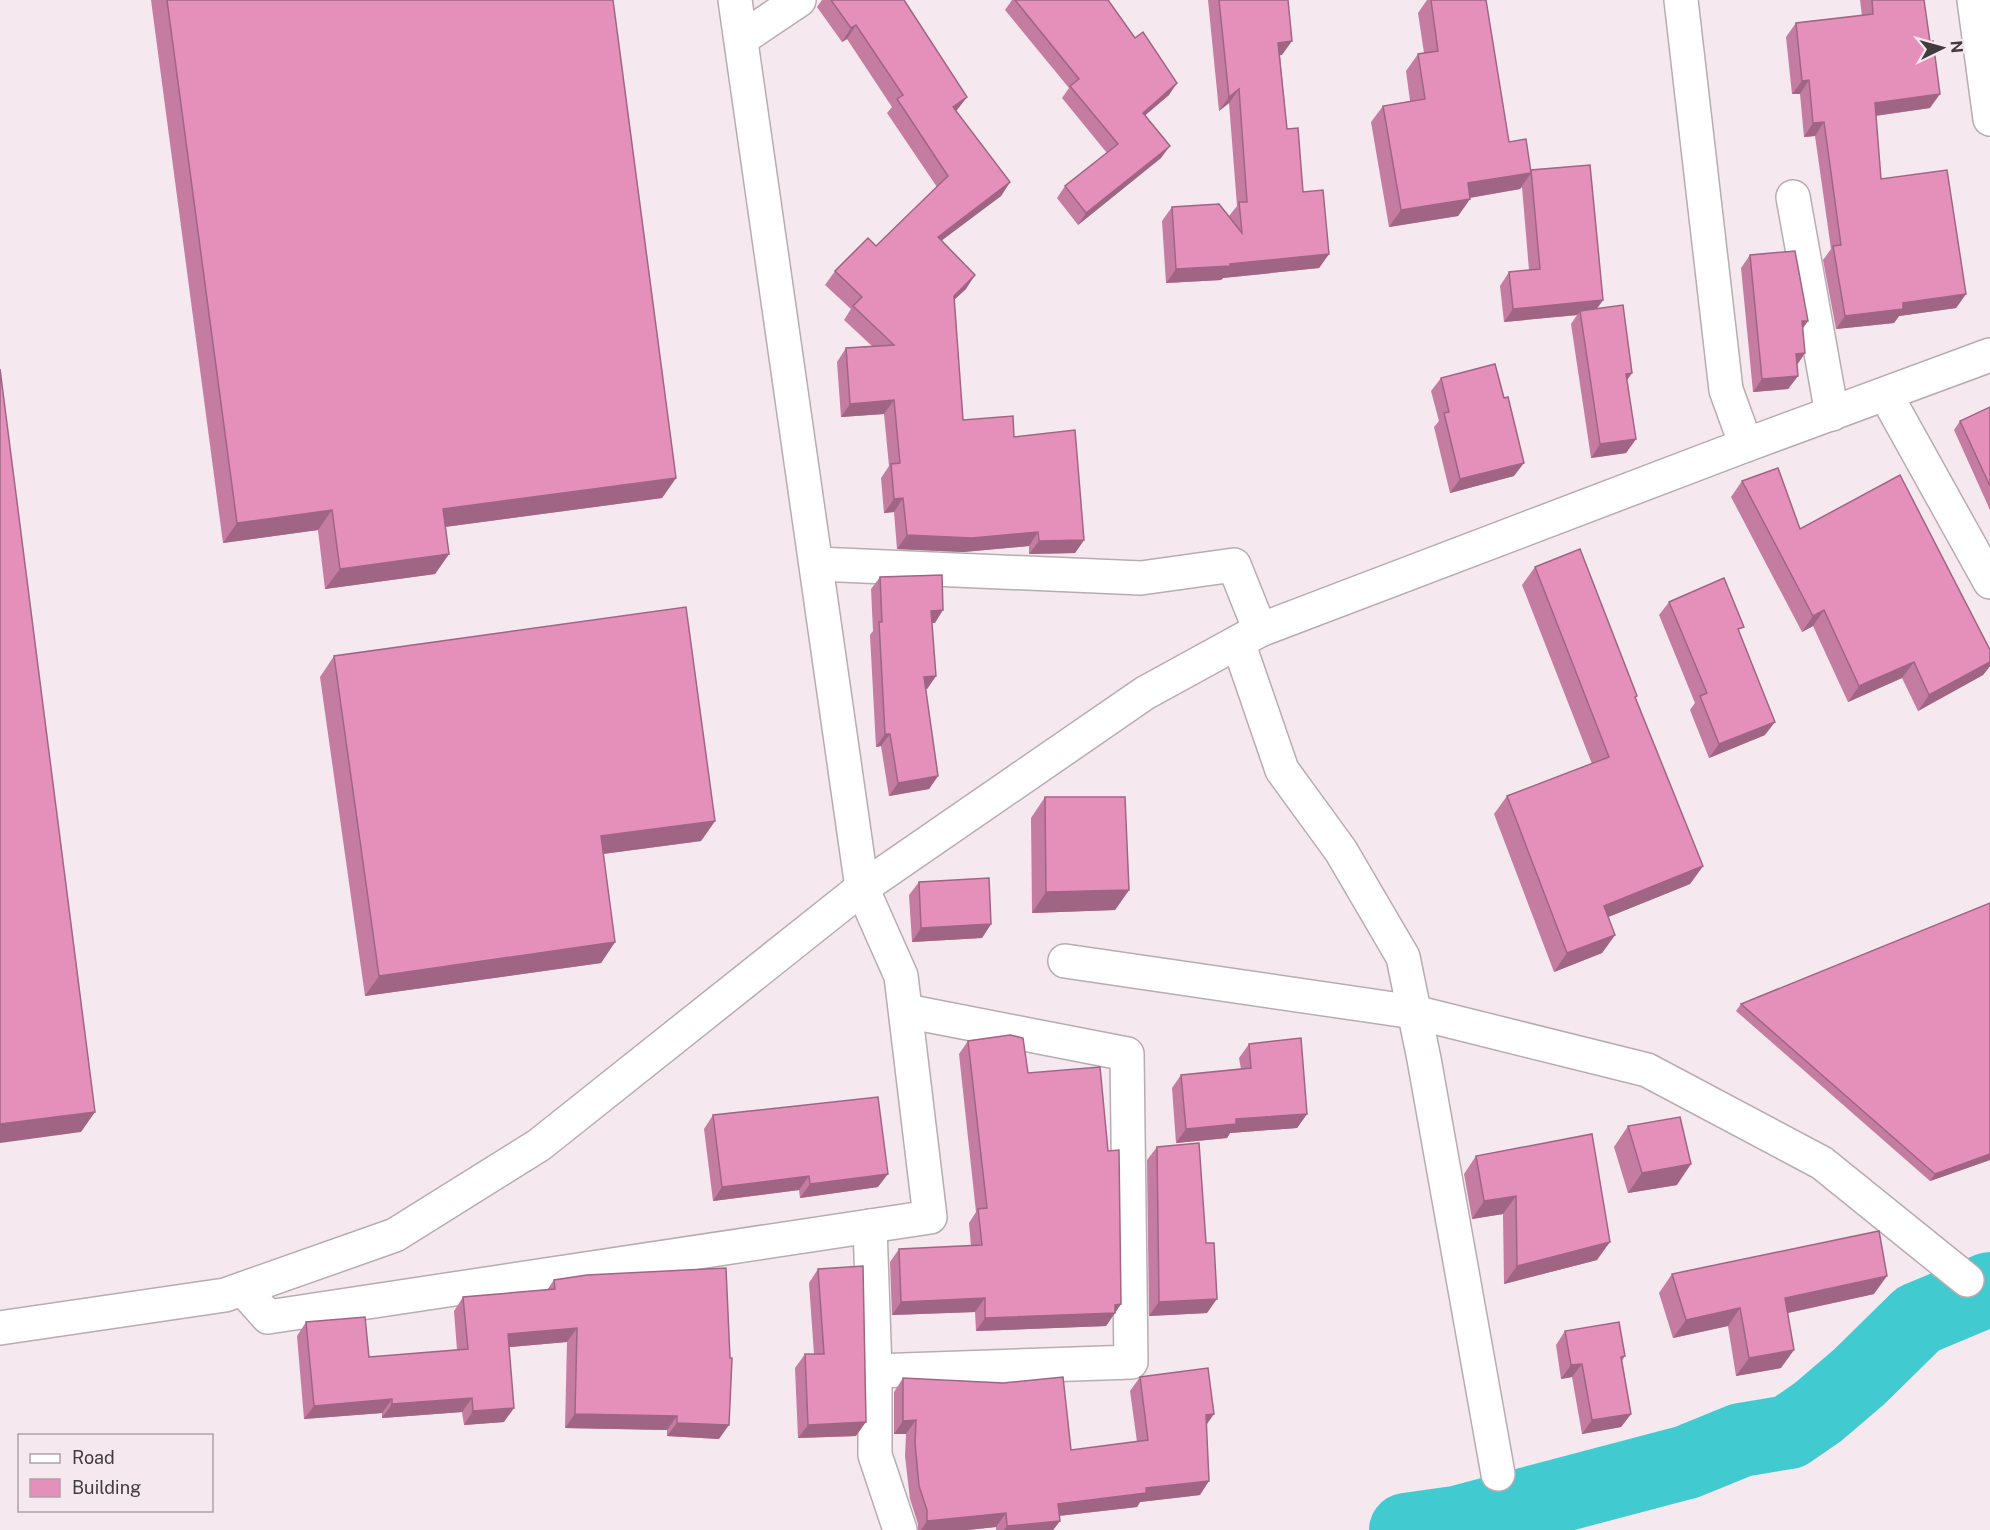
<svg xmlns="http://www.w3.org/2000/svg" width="1990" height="1530" font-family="'Public Sans',sans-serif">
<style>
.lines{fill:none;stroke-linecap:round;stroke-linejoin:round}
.river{stroke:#41cbd0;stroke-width:74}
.minor-casing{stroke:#b8acb1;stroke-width:36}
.minor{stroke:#fff;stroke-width:33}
.wall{fill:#c57ca1}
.shaded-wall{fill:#a06583}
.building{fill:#e590bb;stroke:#a06583;stroke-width:1.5}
</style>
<rect width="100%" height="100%" fill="#f5e8ee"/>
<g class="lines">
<!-- river -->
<polyline class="river" points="1406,1530 1456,1523 1687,1462 1741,1440 1789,1432 1818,1412 1859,1377 1918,1319 1990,1289"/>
<!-- minor casing -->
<g class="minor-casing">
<g id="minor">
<polyline points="1681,0 1726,390 1746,445"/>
<polyline points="1974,0 1990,119"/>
<polyline points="741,39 799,0"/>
<polyline points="1793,197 1832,414"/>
<polyline points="1886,395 1990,582"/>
<polyline points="817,564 1141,578 1234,565 1260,630"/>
<polyline points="1238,642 1282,770 1341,851 1403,957 1424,1059 1498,1474"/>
<polyline points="1065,961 1414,1012 1647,1070 1822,1163 1967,1280"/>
<polyline points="870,1226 875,1371 1131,1362 1127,1054 906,1011"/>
<polyline points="243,1289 268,1317 930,1217 901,976 862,888 735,0"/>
<polyline points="0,1328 225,1295 395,1235 539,1145 862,888 1145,693 1260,630 1746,445 1990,355"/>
<polyline points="875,1371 875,1455 900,1530"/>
</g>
</g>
<!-- minor -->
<use href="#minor" class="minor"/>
</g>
<!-- wall -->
<g class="wall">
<polygon points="151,0 613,0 676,478 662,498 445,527 449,554 435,574 325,589 318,530 223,543"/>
<polygon points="822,0 904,0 967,97 956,111 1010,182 1001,196 942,240 966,289 954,300 963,420 1014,437 1084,540 1075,553 1029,554 1029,546 963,552 897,549 894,512 884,513 881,478 889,466 884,414 841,417 837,362 846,348 872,346 844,320 851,309 825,285 835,271 876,246 937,187 887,113 892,107 847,39 842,42 817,7"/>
<polygon points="1012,0 1108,0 1169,95 1145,115 1161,158 1078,225 1057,198 1065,186 1107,153 1062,98 1069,88 1005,10"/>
<polygon points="1208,0 1288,0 1282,55 1280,55 1287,129 1303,192 1329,254 1319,268 1223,278 1221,280 1166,283 1162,221 1172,207 1229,216 1237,206 1229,103 1219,111"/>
<polygon points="1427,0 1486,0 1509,142 1531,170 1603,300 1597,309 1632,373 1627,380 1636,439 1626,453 1591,458 1571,324 1577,315 1504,322 1500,286 1509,272 1529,270 1522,187 1520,189 1470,198 1470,199 1458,216 1389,227 1371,122 1383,106 1410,101 1406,71 1418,54 1424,53 1418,13"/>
<polygon points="1860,0 1924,0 1930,108 1876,116 1881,179 1966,294 1956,308 1899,316 1894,323 1836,329 1823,260 1831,249 1815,136 1804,137 1800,94 1792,94 1786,37 1796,23 1862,16"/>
<polygon points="1750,255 1808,321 1802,328 1805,353 1797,365 1798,376 1788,389 1753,392 1741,268"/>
<polygon points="1441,378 1514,476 1450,493 1434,427 1439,421 1431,391"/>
<polygon points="1990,407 1990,510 1954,430 1960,421"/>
<polygon points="1742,481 1800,529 1990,650 1990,666 1983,675 1918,711 1902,678 1848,702 1813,626 1802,632 1731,497"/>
<polygon points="1535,567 1637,696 1635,699 1703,866 1690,884 1608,917 1615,935 1602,953 1554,972 1494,814 1507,796 1592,764 1522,585"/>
<polygon points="880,577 935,623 932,623 936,676 927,689 925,689 938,776 929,789 889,796 881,746 876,747 870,635 873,631 871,589"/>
<polygon points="1669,602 1740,633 1765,735 1709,758 1690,710 1695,703 1659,615"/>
<polygon points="334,656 715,821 701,841 603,854 615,942 601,963 365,996 320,677"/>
<polygon points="1045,797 1129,890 1115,910 1032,913 1031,818"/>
<polygon points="919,882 991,924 982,938 912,942 909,895"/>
<polygon points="1990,903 1990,1160 1930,1181 1736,1011 1741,1004"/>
<polygon points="968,1041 1028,1073 1121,1304 1106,1326 976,1331 975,1312 892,1315 890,1262 899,1249 971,1246 969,1223 976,1212 959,1054"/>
<polygon points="1249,1044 1307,1114 1297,1128 1230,1133 1227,1138 1176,1143 1172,1088 1181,1075 1241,1069 1239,1058"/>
<polygon points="713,1115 878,1187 800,1198 799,1190 713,1201 704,1129"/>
<polygon points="1628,1126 1677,1185 1628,1193 1614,1147"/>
<polygon points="1157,1147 1207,1313 1149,1316 1147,1160"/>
<polygon points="1476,1156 1597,1260 1504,1284 1503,1214 1472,1219 1464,1174"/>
<polygon points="818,1269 856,1436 798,1438 795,1368 805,1354 814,1354 809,1283"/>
<polygon points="1672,1274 1874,1294 1788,1313 1781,1368 1736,1376 1728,1326 1673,1338 1659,1293"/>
<polygon points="554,1280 719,1439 667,1436 667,1430 565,1428 567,1342 509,1347 504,1422 464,1425 462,1412 382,1418 382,1413 304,1419 297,1336 306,1322 369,1357 457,1350 454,1311 463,1297 547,1290"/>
<polygon points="1565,1331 1625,1356 1622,1361 1631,1414 1621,1427 1582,1434 1572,1377 1561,1379 1556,1345"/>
<polygon points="1140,1377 1207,1425 1200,1495 1140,1502 1137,1507 1059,1516 1060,1521 1053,1530 996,1530 996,1527 967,1530 918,1530 918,1524 910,1499 905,1456 906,1434 894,1434 894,1392 903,1378 1071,1450 1137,1442 1130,1391"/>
</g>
<!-- shaded-wall -->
<g class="shaded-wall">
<polygon points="856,25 847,39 842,42 851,28"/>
<polygon points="1292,41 1282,55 1269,57 1278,43"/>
<polygon points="1809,80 1800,94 1792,94 1802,81"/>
<polygon points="1177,83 1169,95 1135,124 1143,113"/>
<polygon points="1239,89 1229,103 1219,111 1229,97"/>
<polygon points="1940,94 1930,108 1865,117 1875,103"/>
<polygon points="967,97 957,110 943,121 953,107"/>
<polygon points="1824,122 1815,136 1804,137 1813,123"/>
<polygon points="1170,146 1161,158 1078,225 1086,213"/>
<polygon points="1531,173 1520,189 1456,200 1468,183"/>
<polygon points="1010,182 1001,196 929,250 938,237"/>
<polygon points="1470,199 1458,216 1389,227 1401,210"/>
<polygon points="1329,254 1319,268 1223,278 1221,280 1166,283 1176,269"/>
<polygon points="975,275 966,289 944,309 954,296"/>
<polygon points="1966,294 1956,308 1899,316 1894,323 1836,329 1845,316 1903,303"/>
<polygon points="1603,300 1593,313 1580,311 1577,315 1504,322 1513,309"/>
<polygon points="1802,321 1808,321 1799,334"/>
<polygon points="1805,353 1796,366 1796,354"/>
<polygon points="1632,373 1622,387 1626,374"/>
<polygon points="1798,376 1788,389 1753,392 1762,379"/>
<polygon points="894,400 884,414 841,417 850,404"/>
<polygon points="1636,439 1626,453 1591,458 1600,444"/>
<polygon points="1524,463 1514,476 1450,493 1460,479"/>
<polygon points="676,478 662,498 429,529 443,509"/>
<polygon points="903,498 894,512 884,513 894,499"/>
<polygon points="332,510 318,530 223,543 237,523"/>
<polygon points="1038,532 1029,546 963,552 897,549 907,535"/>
<polygon points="1084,540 1075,553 1029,554 1039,541"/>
<polygon points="449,554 435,574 325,589 340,569"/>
<polygon points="943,610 935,623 922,623 931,611"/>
<polygon points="1824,610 1813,626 1802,632 1813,616"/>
<polygon points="1914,662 1902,678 1848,702 1859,686"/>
<polygon points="1990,662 1990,666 1983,675 1918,711 1929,695"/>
<polygon points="936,676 927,689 915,690 924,677"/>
<polygon points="1775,722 1765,735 1709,758 1719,744"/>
<polygon points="885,734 890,734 881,746 876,747"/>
<polygon points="938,776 929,789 889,796 898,783"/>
<polygon points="715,821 701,841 587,856 601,836"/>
<polygon points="1703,866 1690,884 1591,924 1604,906"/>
<polygon points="1129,890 1115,910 1032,913 1046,892"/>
<polygon points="991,924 982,938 912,942 921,928"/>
<polygon points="1615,935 1602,953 1554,972 1567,953"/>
<polygon points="615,942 601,963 365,996 379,976"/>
<polygon points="95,1112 81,1132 0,1143 0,1124"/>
<polygon points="1307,1114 1297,1128 1230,1133 1227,1138 1176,1143 1186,1129 1236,1119"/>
<polygon points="1990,1154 1990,1160 1930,1181 1935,1174"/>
<polygon points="1691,1164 1677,1185 1628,1193 1642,1173"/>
<polygon points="888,1174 878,1187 800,1198 810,1184"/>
<polygon points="809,1176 799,1190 713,1201 722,1187"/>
<polygon points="1516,1196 1503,1214 1472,1219 1484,1201"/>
<polygon points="1610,1242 1597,1260 1504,1284 1517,1266"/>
<polygon points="1887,1276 1874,1294 1773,1316 1785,1298"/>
<polygon points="985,1298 975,1312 892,1315 901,1302"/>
<polygon points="1217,1299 1207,1313 1149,1316 1159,1302"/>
<polygon points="1121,1304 1106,1326 976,1331 985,1318"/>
<polygon points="1740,1308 1728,1326 1673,1338 1686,1320"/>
<polygon points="577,1328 567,1342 498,1348 508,1334"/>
<polygon points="1794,1350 1781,1368 1736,1376 1749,1358"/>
<polygon points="1582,1364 1572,1377 1561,1379 1571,1365"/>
<polygon points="472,1398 462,1412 382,1418 392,1404"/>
<polygon points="392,1399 382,1413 304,1419 314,1406"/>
<polygon points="514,1408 504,1422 464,1425 473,1411"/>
<polygon points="575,1414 677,1416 667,1430 565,1428"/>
<polygon points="1214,1414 1205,1427 1206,1415"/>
<polygon points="1631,1414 1621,1427 1582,1434 1592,1420"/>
<polygon points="916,1420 906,1434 894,1434 903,1421"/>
<polygon points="866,1422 856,1436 798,1438 808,1425"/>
<polygon points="677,1423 729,1425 719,1439 667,1436"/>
<polygon points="1209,1481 1200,1495 1140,1502 1137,1507 1048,1517 1058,1504 1146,1488"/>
<polygon points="1006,1513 996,1527 967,1530 921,1530 927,1521"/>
<polygon points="1060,1521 1053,1530 1004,1530 1007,1526"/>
</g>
<!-- building -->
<g class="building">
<polygon points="167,0 613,0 676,478 443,509 449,554 340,569 332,510 237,523"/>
<polygon points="831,0 904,0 967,97 953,107 1010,182 938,237 975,275 954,296 963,420 1013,416 1014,437 1075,430 1084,540 1039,541 1038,532 972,538 907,535 903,498 894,499 891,464 900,463 894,400 850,404 846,348 894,345 853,306 862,297 835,271 868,238 876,246 948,176 897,99 903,95 856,25 851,28"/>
<polygon points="1015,0 1108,0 1135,38 1143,32 1177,83 1143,113 1170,146 1086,213 1065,186 1118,144 1070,86 1079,79"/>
<polygon points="1219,0 1288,0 1292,41 1278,43 1287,129 1298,128 1303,192 1323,190 1329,254 1230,264 1230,266 1176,269 1172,207 1219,204 1242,233 1239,202 1247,202 1239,89 1229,97"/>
<polygon points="1431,0 1486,0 1509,142 1526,139 1531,173 1468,183 1470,199 1401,210 1383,106 1425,99 1418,54 1438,51"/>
<polygon points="1872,0 1924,0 1930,42 1933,41 1940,94 1875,103 1881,179 1947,170 1966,294 1903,303 1903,309 1845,316 1833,246 1841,245 1824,122 1813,123 1809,80 1802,81 1796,23 1873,14"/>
<polygon points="1590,165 1603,300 1513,309 1509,272 1540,269 1531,170"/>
<polygon points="1795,251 1808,321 1802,321 1805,353 1796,354 1798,376 1762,379 1750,255"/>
<polygon points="1623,305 1632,373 1626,374 1636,439 1600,444 1580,311"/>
<polygon points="1495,364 1504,398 1508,397 1524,463 1460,479 1444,413 1449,412 1441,378"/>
<polygon points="0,369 95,1112 0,1124"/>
<polygon points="1990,407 1990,486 1960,421"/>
<polygon points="1778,468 1800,529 1900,475 1990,650 1990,662 1929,695 1914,662 1859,686 1824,610 1813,616 1742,481"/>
<polygon points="1580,549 1637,696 1635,697 1703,866 1604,906 1615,935 1567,953 1507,796 1609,757 1535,567"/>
<polygon points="942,575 943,610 931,611 936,676 924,677 938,776 898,783 890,734 885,734 879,622 882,622 880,577"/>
<polygon points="1724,578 1744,627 1738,629 1775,722 1719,744 1700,696 1707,693 1669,602"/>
<polygon points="686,607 715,821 601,836 615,942 379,976 334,656"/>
<polygon points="1045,797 1125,797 1129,890 1046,892"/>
<polygon points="989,878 991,924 921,928 919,882"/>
<polygon points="1990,903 1990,1154 1935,1174 1741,1004"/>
<polygon points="1010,1035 1023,1038 1028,1073 1100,1067 1108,1151 1119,1150 1121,1304 1115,1305 1115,1313 985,1318 985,1298 901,1302 899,1249 982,1245 978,1209 987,1208 968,1041"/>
<polygon points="1301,1038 1307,1114 1236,1119 1236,1124 1186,1129 1181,1075 1251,1068 1249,1044"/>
<polygon points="878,1097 888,1174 810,1184 809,1176 722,1187 713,1115"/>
<polygon points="1680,1117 1691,1164 1642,1173 1628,1126"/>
<polygon points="1592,1134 1610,1242 1517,1266 1516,1196 1484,1201 1476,1156"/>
<polygon points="1199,1143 1206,1243 1214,1243 1217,1299 1159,1302 1157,1147"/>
<polygon points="1879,1231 1887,1276 1785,1298 1794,1350 1749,1358 1740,1308 1686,1320 1672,1274"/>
<polygon points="863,1266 866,1422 808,1425 805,1354 824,1354 818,1269"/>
<polygon points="726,1268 730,1358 732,1358 729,1425 677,1423 677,1416 575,1414 577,1328 508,1334 514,1408 473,1411 472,1398 392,1404 392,1399 314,1406 306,1322 365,1317 369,1357 468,1349 463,1297 555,1289 554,1280 587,1275"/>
<polygon points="1619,1322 1625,1356 1621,1357 1631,1414 1592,1420 1582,1364 1571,1365 1565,1331"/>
<polygon points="1208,1368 1214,1414 1206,1415 1209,1481 1146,1488 1146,1493 1058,1504 1060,1521 1007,1526 1006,1513 927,1521 927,1510 919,1486 915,1443 916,1420 903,1421 903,1378 1003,1383 1063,1377 1071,1450 1148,1440 1140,1377"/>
</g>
<!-- legend -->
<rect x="18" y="1434" width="195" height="78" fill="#f5e8ee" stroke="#ada3a7" stroke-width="1.5"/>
<rect x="30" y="1454" width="30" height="9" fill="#ffffff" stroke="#ada3a7" stroke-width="1.5"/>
<text x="72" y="1464" font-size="18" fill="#403b3d">Road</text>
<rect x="30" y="1479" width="30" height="18" fill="#e590bb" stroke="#ada3a7" stroke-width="1.5"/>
<text x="72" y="1494" font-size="18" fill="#403b3d">Building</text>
<!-- north arrow -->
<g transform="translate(1942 48) rotate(85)" stroke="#f5e8ee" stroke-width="4.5" paint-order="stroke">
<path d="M0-4.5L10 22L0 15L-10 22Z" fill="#403b3d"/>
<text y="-9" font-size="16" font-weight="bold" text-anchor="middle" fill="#403b3d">N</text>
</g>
</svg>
